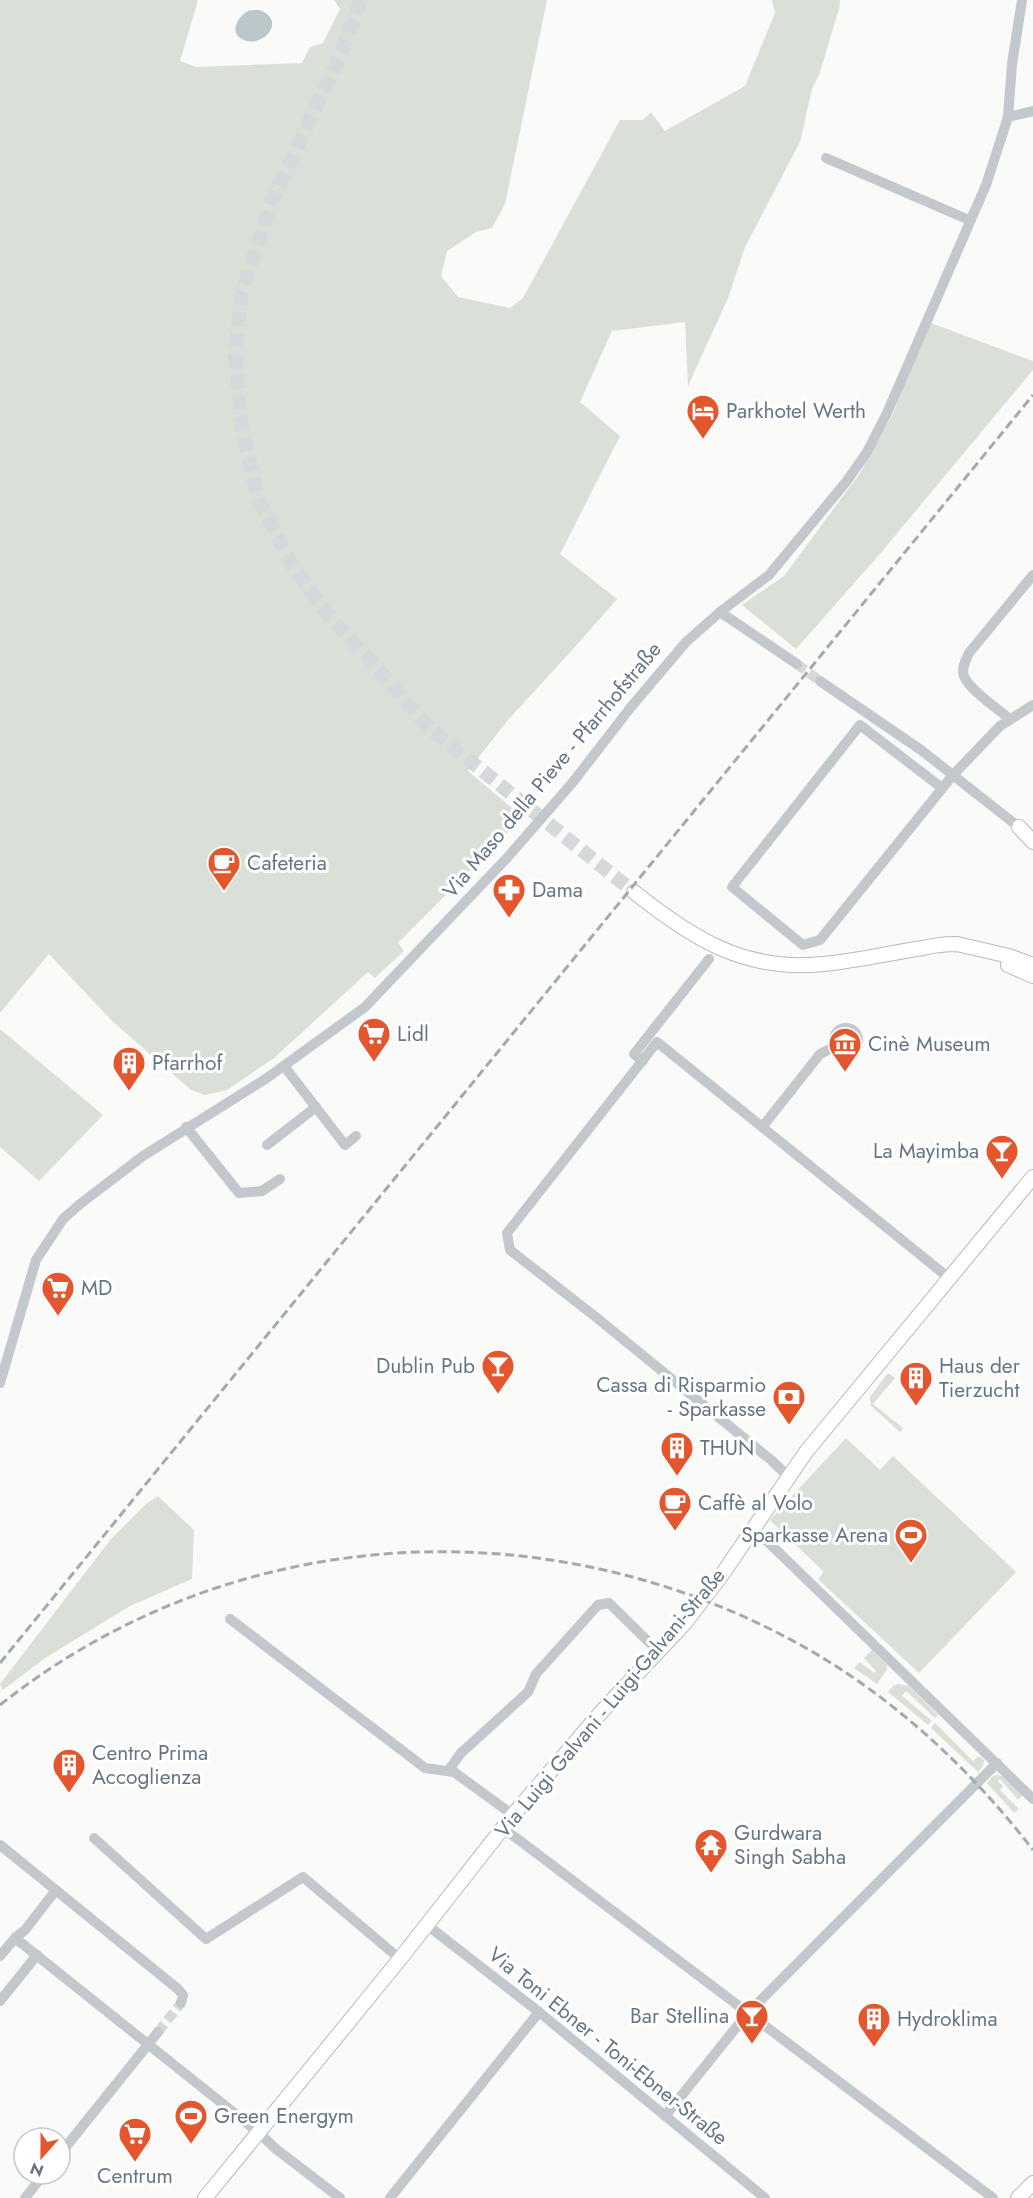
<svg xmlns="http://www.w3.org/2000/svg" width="1033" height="2198" font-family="Jost,sans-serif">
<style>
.green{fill:#dadfd7}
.water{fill:#bbc7cb}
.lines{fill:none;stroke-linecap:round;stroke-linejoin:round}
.minor-tunnel{stroke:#d5d9db;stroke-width:10;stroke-dasharray:10 5;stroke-linecap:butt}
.major-tunnel{stroke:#d5d9db;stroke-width:14;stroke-dasharray:14 7;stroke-linecap:butt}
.major-casing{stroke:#b5babe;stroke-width:16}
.minor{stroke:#c3c8cc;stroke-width:10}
.major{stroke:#fff;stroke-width:14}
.rail{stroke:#a2aab0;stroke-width:3;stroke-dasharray:9 4.5;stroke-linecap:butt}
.labels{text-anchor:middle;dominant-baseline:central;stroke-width:6;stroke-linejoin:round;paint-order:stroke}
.poi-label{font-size:21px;fill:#657683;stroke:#fff;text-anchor:start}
.street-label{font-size:21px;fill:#657683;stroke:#fff}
</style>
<rect width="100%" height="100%" fill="#fafaf8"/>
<!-- green -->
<g class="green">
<polygon points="0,0 198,0 180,61 196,67 302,63 310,47 323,43 340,9 334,0 547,0 505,204 492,228 476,232 447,251 441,276 458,297 510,308 523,298 620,120 643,120 651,112 665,131 745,86 775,13 772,0 840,0 839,9 819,75 812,89 800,142 745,247 728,298 688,386 685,322 612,331 580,402 620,436 560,554 617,599 574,648 508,720 468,771 523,817 398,943 404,951 375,978 368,972 274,1058 227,1090 205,1095 191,1090 112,1021 49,954 0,1013"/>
<polygon points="928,322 1033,361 1033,370 879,555 796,649 742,605 784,576 860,473 893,414"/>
<polygon points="0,1029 103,1115 39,1181 0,1147"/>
<polygon points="888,1373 895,1378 873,1404 903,1428 900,1432 871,1406 870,1397"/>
<polygon points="846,1438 880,1470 893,1456 1016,1572 919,1673 818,1579 824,1572 770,1520"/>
<polygon points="158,1496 194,1530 192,1579 130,1606 45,1658 3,1690 0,1684 111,1539 146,1504"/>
<polygon points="872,1650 887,1665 887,1669 877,1684 854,1668 860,1662 874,1673 876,1671 864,1658"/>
<polygon points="898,1684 909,1686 938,1715 935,1718 906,1691 902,1696 932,1721 928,1725 888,1692 893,1686"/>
<polygon points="935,1723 973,1761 979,1756 984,1760 983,1766 978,1772 931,1728"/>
<polygon points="997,1775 1002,1776 1023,1795 1018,1800 1000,1779 998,1781 1003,1786 1000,1790 1019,1809 1014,1813 987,1783 993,1776"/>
</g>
<!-- water -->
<path class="water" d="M259,10c30,10 2,42 -19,28 -9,-7 -3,-19 5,-25 3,-3 9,-3 14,-3z"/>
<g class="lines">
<!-- minor-tunnel -->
<g class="minor-tunnel">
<polyline points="797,664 820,681"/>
<polyline points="158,2032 181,2003"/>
</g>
<!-- major-tunnel -->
<polyline class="major-tunnel" points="361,0 339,57 272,201 242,292 235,354 242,430 258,498 292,565 329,616 373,663 429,728 634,892"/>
<!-- major casing -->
<g class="major-casing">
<g id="major">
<polyline points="1019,827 1033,842"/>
<path d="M634,892c59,47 111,80 189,72 33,-3 67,-11 100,-16 12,-3 22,-4 34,-4l52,12 24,9"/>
<polyline points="1008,965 1033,976"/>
<polyline points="205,2198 400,1959 513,1815 603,1710 685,1623 721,1576 806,1452 1033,1177"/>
<polyline points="1018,2198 1033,2183"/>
</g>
</g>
<!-- minor -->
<g class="minor">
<polyline points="1008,117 1033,111"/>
<polyline points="826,158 969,220"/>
<polyline points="720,612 797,664"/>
<polyline points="820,681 921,750 1024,831"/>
<path d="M1010,719c-12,-10 -41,-29 -46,-43 -3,-8 2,-16 5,-23l64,-78"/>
<polyline points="942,788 860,725 732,887 803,945 820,940 953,775 1000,726 1033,705"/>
<circle cx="846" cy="1040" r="12"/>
<polyline points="643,1061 634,1054 709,959"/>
<polyline points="284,1066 345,1145 356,1136"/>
<polyline points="763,1126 820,1054 836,1046"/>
<polyline points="186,1127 239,1193 262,1191 280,1179"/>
<polyline points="267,1145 316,1107"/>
<polyline points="0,1383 36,1260 63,1219 80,1204 143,1156 267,1078 365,1007 507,858 573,782 631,707 686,642 720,612 769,575 846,482 867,452 887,413 986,185 1008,117 1012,64 1022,0"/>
<polyline points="790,1478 771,1460 597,1318 510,1250 507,1233 657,1042 949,1278"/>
<polyline points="752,1530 768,1542 1033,1799"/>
<polyline points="230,1619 425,1768 454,1772 513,1815"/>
<polyline points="448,1771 461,1753 528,1692 536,1674 598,1605 609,1603 658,1651"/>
<polyline points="503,1828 993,2198"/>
<polyline points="94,1838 206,1939 303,1877 400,1959"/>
<polyline points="0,1845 178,1989 183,1995 181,2003"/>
<polyline points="427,1925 539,2012 765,2198"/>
<polyline points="15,1938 258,2132 276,2149 340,2198"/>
<polyline points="0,1956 15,1938 25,1930 56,1890"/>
<polyline points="0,2001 37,1955"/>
<polyline points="665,2116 747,2014 997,1763"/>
<polyline points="60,2154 158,2032"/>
<polyline points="25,2198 44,2174"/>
<polyline points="390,2198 539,2012"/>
</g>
<!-- major -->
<use href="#major" class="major"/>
<!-- rail -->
<g class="rail">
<polyline points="0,1663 1033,395"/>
<path d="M0,1705c229,-182 542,-201 797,-62 93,51 172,124 236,207"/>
</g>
</g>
<!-- icons -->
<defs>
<g id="hotel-pin" transform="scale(1.725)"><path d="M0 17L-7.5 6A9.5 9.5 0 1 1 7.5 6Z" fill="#e4572e" stroke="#fff"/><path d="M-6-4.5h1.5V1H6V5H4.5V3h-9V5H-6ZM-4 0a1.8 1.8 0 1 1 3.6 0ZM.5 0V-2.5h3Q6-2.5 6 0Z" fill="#fff"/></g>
<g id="cafe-pin" transform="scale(1.725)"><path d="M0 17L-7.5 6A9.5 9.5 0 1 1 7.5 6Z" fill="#e4572e" stroke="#fff"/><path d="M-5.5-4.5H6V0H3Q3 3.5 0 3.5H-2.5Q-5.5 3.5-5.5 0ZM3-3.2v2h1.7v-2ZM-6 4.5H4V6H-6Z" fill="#fff"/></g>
<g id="pharmacy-pin" transform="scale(1.725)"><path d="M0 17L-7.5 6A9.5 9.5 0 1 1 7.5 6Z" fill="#e4572e" stroke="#fff"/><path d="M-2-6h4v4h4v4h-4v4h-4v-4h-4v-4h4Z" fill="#fff"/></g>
<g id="supermarket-pin" transform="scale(1.725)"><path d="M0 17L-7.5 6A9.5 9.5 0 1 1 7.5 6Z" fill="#e4572e" stroke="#fff"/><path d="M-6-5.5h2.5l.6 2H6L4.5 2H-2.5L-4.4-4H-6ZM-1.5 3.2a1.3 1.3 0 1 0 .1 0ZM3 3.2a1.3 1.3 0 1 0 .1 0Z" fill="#fff"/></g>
<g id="museum-pin" transform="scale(1.725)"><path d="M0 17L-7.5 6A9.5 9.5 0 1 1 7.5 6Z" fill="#e4572e" stroke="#fff"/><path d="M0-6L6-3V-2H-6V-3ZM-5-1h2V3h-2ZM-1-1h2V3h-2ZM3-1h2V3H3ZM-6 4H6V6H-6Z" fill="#fff"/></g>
<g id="building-pin" transform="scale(1.725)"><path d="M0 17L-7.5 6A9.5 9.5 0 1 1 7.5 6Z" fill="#e4572e" stroke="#fff"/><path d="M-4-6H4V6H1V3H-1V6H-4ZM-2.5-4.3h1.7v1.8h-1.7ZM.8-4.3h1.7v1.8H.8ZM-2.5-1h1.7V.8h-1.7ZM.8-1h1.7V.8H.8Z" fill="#fff"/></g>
<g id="bar-pin" transform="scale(1.725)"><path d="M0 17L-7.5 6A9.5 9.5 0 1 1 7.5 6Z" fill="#e4572e" stroke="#fff"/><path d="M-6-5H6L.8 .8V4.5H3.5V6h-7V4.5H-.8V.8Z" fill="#fff"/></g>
<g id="bank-pin" transform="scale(1.725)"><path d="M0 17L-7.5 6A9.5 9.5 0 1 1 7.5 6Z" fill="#e4572e" stroke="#fff"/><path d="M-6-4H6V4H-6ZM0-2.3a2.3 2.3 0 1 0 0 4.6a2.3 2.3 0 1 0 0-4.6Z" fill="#fff"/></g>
<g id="stadium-pin" transform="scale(1.725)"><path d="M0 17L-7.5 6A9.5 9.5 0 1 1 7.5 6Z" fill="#e4572e" stroke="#fff"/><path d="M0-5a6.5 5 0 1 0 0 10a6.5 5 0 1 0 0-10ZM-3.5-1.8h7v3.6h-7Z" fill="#fff"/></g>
<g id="temple-pin" transform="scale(1.725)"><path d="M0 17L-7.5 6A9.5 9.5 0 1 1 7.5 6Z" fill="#e4572e" stroke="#fff"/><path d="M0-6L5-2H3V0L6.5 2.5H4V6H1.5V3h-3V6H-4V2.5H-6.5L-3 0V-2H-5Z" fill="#fff"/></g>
</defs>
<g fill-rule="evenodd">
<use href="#hotel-pin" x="703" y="411"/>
<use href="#cafe-pin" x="224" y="863"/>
<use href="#pharmacy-pin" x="509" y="890"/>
<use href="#supermarket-pin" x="374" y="1034"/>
<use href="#museum-pin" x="845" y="1044"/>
<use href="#building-pin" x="129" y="1063"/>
<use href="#bar-pin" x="1002" y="1151"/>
<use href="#supermarket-pin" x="58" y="1288"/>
<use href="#bar-pin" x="498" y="1366"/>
<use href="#building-pin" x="916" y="1378"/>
<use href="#bank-pin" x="789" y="1397"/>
<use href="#building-pin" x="677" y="1448"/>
<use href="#cafe-pin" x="675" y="1503"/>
<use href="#stadium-pin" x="911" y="1535"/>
<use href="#building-pin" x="69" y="1765"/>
<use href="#temple-pin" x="711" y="1845"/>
<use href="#bar-pin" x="752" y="2016"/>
<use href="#building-pin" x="874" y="2019"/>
<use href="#stadium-pin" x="191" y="2116"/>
<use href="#supermarket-pin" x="135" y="2134"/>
</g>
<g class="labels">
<!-- poi labels -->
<g class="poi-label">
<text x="726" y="411">Parkhotel Werth</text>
<text x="247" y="863">Cafeteria</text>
<text x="532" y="890">Dama</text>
<text x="397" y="1034">Lidl</text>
<text x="868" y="1044">Cinè Museum</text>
<text x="152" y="1063">Pfarrhof</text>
<text x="979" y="1151" text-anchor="end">La Mayimba</text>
<text x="81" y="1288">MD</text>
<text x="475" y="1366" text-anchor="end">Dublin Pub</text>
<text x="939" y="1366">Haus der<tspan x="939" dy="24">Tierzucht</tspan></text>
<text x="766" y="1385" text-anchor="end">Cassa di Risparmio<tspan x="766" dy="24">- Sparkasse</tspan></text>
<text x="700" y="1448">THUN</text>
<text x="698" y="1503">Caffè al Volo</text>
<text x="888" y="1535" text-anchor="end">Sparkasse Arena</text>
<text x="92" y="1753">Centro Prima<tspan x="92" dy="24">Accoglienza</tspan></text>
<text x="734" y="1833">Gurdwara<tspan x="734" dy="24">Singh Sabha</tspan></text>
<text x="729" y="2016" text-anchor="end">Bar Stellina</text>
<text x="897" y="2019">Hydroklima</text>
<text x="214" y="2116">Green Energym</text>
<text x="135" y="2176" text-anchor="middle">Centrum</text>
</g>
<!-- street labels -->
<g class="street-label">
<text transform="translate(552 770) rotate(-50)">Via Maso della Pieve - Pfarrhofstraße</text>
<text transform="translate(610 1703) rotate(-50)">Via Luigi Galvani - Luigi-Galvani-Straße</text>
<text transform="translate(608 2046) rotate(39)">Via Toni Ebner - Toni-Ebner-Straße</text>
</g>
</g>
<!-- north arrow -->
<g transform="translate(42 2156) rotate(201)"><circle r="28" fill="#ffffff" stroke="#c1c8cd" stroke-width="1.5"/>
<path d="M0-4.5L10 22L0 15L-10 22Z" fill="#e4572e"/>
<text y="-9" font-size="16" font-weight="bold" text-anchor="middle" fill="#657683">N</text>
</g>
</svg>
